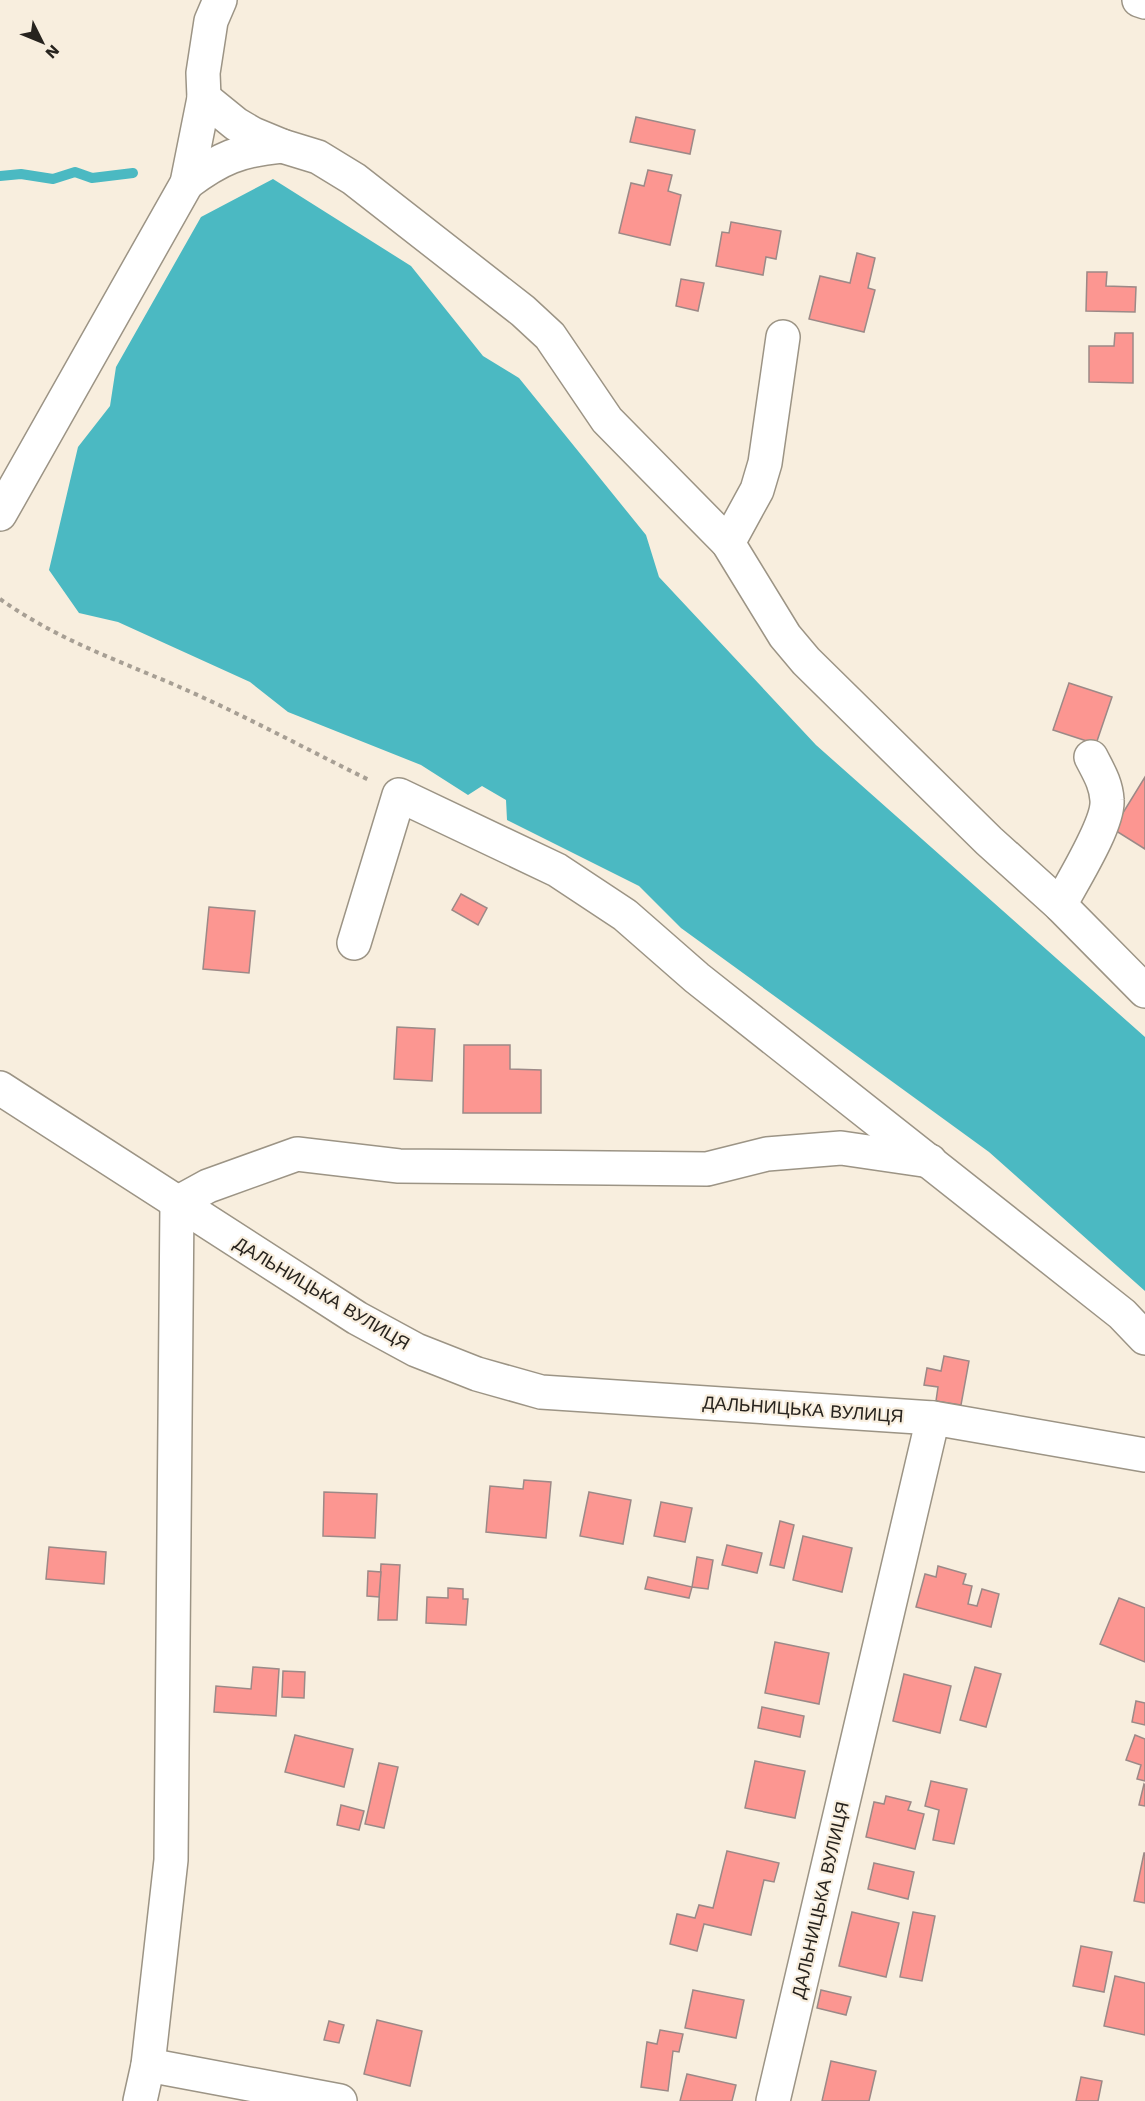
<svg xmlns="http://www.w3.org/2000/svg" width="1145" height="2101" font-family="'Work Sans',sans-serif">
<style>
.water{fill:#4bb9c2}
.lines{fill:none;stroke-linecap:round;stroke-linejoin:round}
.stream{stroke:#4bb9c2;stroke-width:10}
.building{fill:#fc9691;stroke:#9c8987;stroke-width:1.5}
.minor-casing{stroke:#9c9485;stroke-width:36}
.path{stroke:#a79f94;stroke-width:4;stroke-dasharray:4.5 4.5;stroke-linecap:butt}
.minor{stroke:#fff;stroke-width:33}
.labels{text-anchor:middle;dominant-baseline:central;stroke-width:4.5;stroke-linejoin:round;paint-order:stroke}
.street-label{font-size:18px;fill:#27231e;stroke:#f8eede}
</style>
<rect width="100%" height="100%" fill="#f8eede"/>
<!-- water -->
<polygon class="water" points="273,179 411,266 483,356 519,378 646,535 659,577 816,745 1145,1037 1145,1291 989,1152 681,928 639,886 507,820 506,800 482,786 468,795 421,765 288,712 250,682 118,622 79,613 49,570 78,447 110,406 116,367 201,217"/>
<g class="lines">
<!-- stream -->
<polyline class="stream" points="0,176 21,174 53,179 75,172 92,178 133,173"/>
</g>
<!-- building -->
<g class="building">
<polygon points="636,117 695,130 690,154 630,142"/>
<polygon points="648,170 672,175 668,191 681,195 670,245 619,233 631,183 644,186"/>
<polygon points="731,222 781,231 776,259 766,257 763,275 716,266 722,232 729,233"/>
<polygon points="857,253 875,258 868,288 875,290 864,332 809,319 820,276 850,283"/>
<polygon points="1087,272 1107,272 1106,286 1136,287 1135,312 1086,311"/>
<polygon points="681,279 704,283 698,311 676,306"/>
<polygon points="1115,333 1133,333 1133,383 1089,382 1089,346 1114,346"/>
<polygon points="1069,683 1112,697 1096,744 1053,730"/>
<polygon points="1145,777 1145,849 1113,829"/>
<polygon points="461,894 487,908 478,925 452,910"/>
<polygon points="209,907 255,911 249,973 203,969"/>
<polygon points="397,1027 435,1029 432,1081 394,1079"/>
<polygon points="464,1045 510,1045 510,1069 541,1070 541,1113 463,1113"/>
<polygon points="944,1356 969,1361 961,1405 936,1401 938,1387 924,1385 927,1368 941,1371"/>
<polygon points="524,1480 551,1482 546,1538 486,1532 490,1486 523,1489"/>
<polygon points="324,1492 377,1494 375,1538 323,1536"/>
<polygon points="589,1492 631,1500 623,1544 580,1536"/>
<polygon points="661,1502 692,1508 685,1542 654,1536"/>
<polygon points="780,1521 794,1525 784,1568 770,1565"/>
<polygon points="803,1536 852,1548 842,1592 793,1580"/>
<polygon points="727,1545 762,1553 757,1573 722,1565"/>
<polygon points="49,1547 106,1552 104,1584 46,1579"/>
<polygon points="697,1557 713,1560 708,1589 692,1587"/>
<polygon points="381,1564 400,1565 397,1620 378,1620"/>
<polygon points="938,1566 966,1574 963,1584 972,1586 968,1604 977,1606 982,1589 999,1594 991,1627 916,1607 925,1574 936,1577"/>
<polygon points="368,1571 381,1572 379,1597 367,1596"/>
<polygon points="648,1577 692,1587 689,1598 645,1589"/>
<polygon points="448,1588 463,1589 463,1599 468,1599 466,1625 426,1623 427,1597 448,1598"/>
<polygon points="1119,1598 1145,1608 1145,1662 1100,1644"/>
<polygon points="775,1642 829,1653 819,1704 765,1693"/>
<polygon points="253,1667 279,1669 276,1716 214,1712 216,1686 251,1689"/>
<polygon points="975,1667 1001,1674 986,1727 960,1720"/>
<polygon points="283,1671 305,1672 304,1698 282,1697"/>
<polygon points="904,1674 951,1686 940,1733 893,1721"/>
<polygon points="1136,1701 1145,1703 1145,1725 1132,1722"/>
<polygon points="762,1707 804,1716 800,1737 758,1728"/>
<polygon points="295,1735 353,1749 344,1787 285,1772"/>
<polygon points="1135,1735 1145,1739 1145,1781 1137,1779 1141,1765 1126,1760"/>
<polygon points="755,1761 805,1771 795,1818 745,1808"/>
<polygon points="379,1763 398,1767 384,1828 365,1824"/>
<polygon points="931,1781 967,1789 954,1844 933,1840 939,1810 925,1806"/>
<polygon points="1144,1784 1145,1785 1145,1806 1139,1805"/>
<polygon points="886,1796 911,1802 908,1810 924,1814 915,1849 866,1837 874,1802 884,1804"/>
<polygon points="341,1805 364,1811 359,1830 337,1825"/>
<polygon points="727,1851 779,1863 774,1882 764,1880 751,1935 704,1924 697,1951 670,1944 677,1914 695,1918 699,1905 713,1908"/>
<polygon points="1144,1853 1145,1853 1145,1903 1134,1901"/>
<polygon points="874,1863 914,1872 908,1899 868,1889"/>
<polygon points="852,1912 899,1923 886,1977 839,1966"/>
<polygon points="913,1912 935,1916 922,1981 900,1977"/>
<polygon points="1081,1946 1112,1952 1104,1992 1073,1986"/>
<polygon points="1115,1976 1145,1983 1145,2035 1104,2026"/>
<polygon points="693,1990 744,2000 736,2038 685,2028"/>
<polygon points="821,1990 851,1997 846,2015 817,2008"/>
<polygon points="377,2020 422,2031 410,2086 364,2074"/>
<polygon points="329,2021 344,2025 339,2043 324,2040"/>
<polygon points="660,2030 683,2034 679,2052 673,2051 668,2091 641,2087 647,2042 657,2044"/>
<polygon points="831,2061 876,2071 869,2101 822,2101"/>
<polygon points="687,2074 736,2085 732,2101 680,2101"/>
<polygon points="1081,2077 1102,2081 1098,2101 1076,2101"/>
</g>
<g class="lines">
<!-- minor casing -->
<g class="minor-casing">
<g id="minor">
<polyline points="1139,0 1145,2"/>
<polyline points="204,98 236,124 253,134 282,146 318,157 354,179 523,311 550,336 607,420 728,543 785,636 806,661 989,841 1060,905 1145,991"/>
<path d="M187,183c33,-25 53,-33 95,-37"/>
<polyline points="0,514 187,183 204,98 203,73 211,21 220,0"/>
<polyline points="728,543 757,490 765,463 783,337"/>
<path d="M1060,905c12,-23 49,-81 47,-105 -1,-17 -9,-29 -16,-43"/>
<polyline points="354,943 399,795 557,870 625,915 697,978 1122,1314 1145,1338"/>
<polyline points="0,1088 357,1318 416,1350 477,1374 541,1392 933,1418 1145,1455"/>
<polyline points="148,2065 340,2101"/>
<polyline points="140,2101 148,2065 171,1860 177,1203 208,1186 297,1154 399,1166 707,1169 767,1154 841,1148 930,1161"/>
<polyline points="773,2101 933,1418"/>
</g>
</g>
<!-- path -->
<path class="path" d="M0,599c55,39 114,60 175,86 67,29 131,64 196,96"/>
<!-- minor -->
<use href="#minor" class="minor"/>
</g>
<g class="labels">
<!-- street labels -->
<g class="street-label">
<text transform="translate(322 1293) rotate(31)">ДАЛЬНИЦЬКА ВУЛИЦЯ</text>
<text transform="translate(803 1409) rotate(4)">ДАЛЬНИЦЬКА ВУЛИЦЯ</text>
<text transform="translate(820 1900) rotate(-77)">ДАЛЬНИЦЬКА ВУЛИЦЯ</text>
</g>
</g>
<!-- north arrow -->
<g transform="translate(42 42) rotate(133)" stroke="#f8eede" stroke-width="4.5" paint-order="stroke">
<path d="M0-4.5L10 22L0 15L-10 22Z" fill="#27231e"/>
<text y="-9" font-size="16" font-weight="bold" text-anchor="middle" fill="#27231e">N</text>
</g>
</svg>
